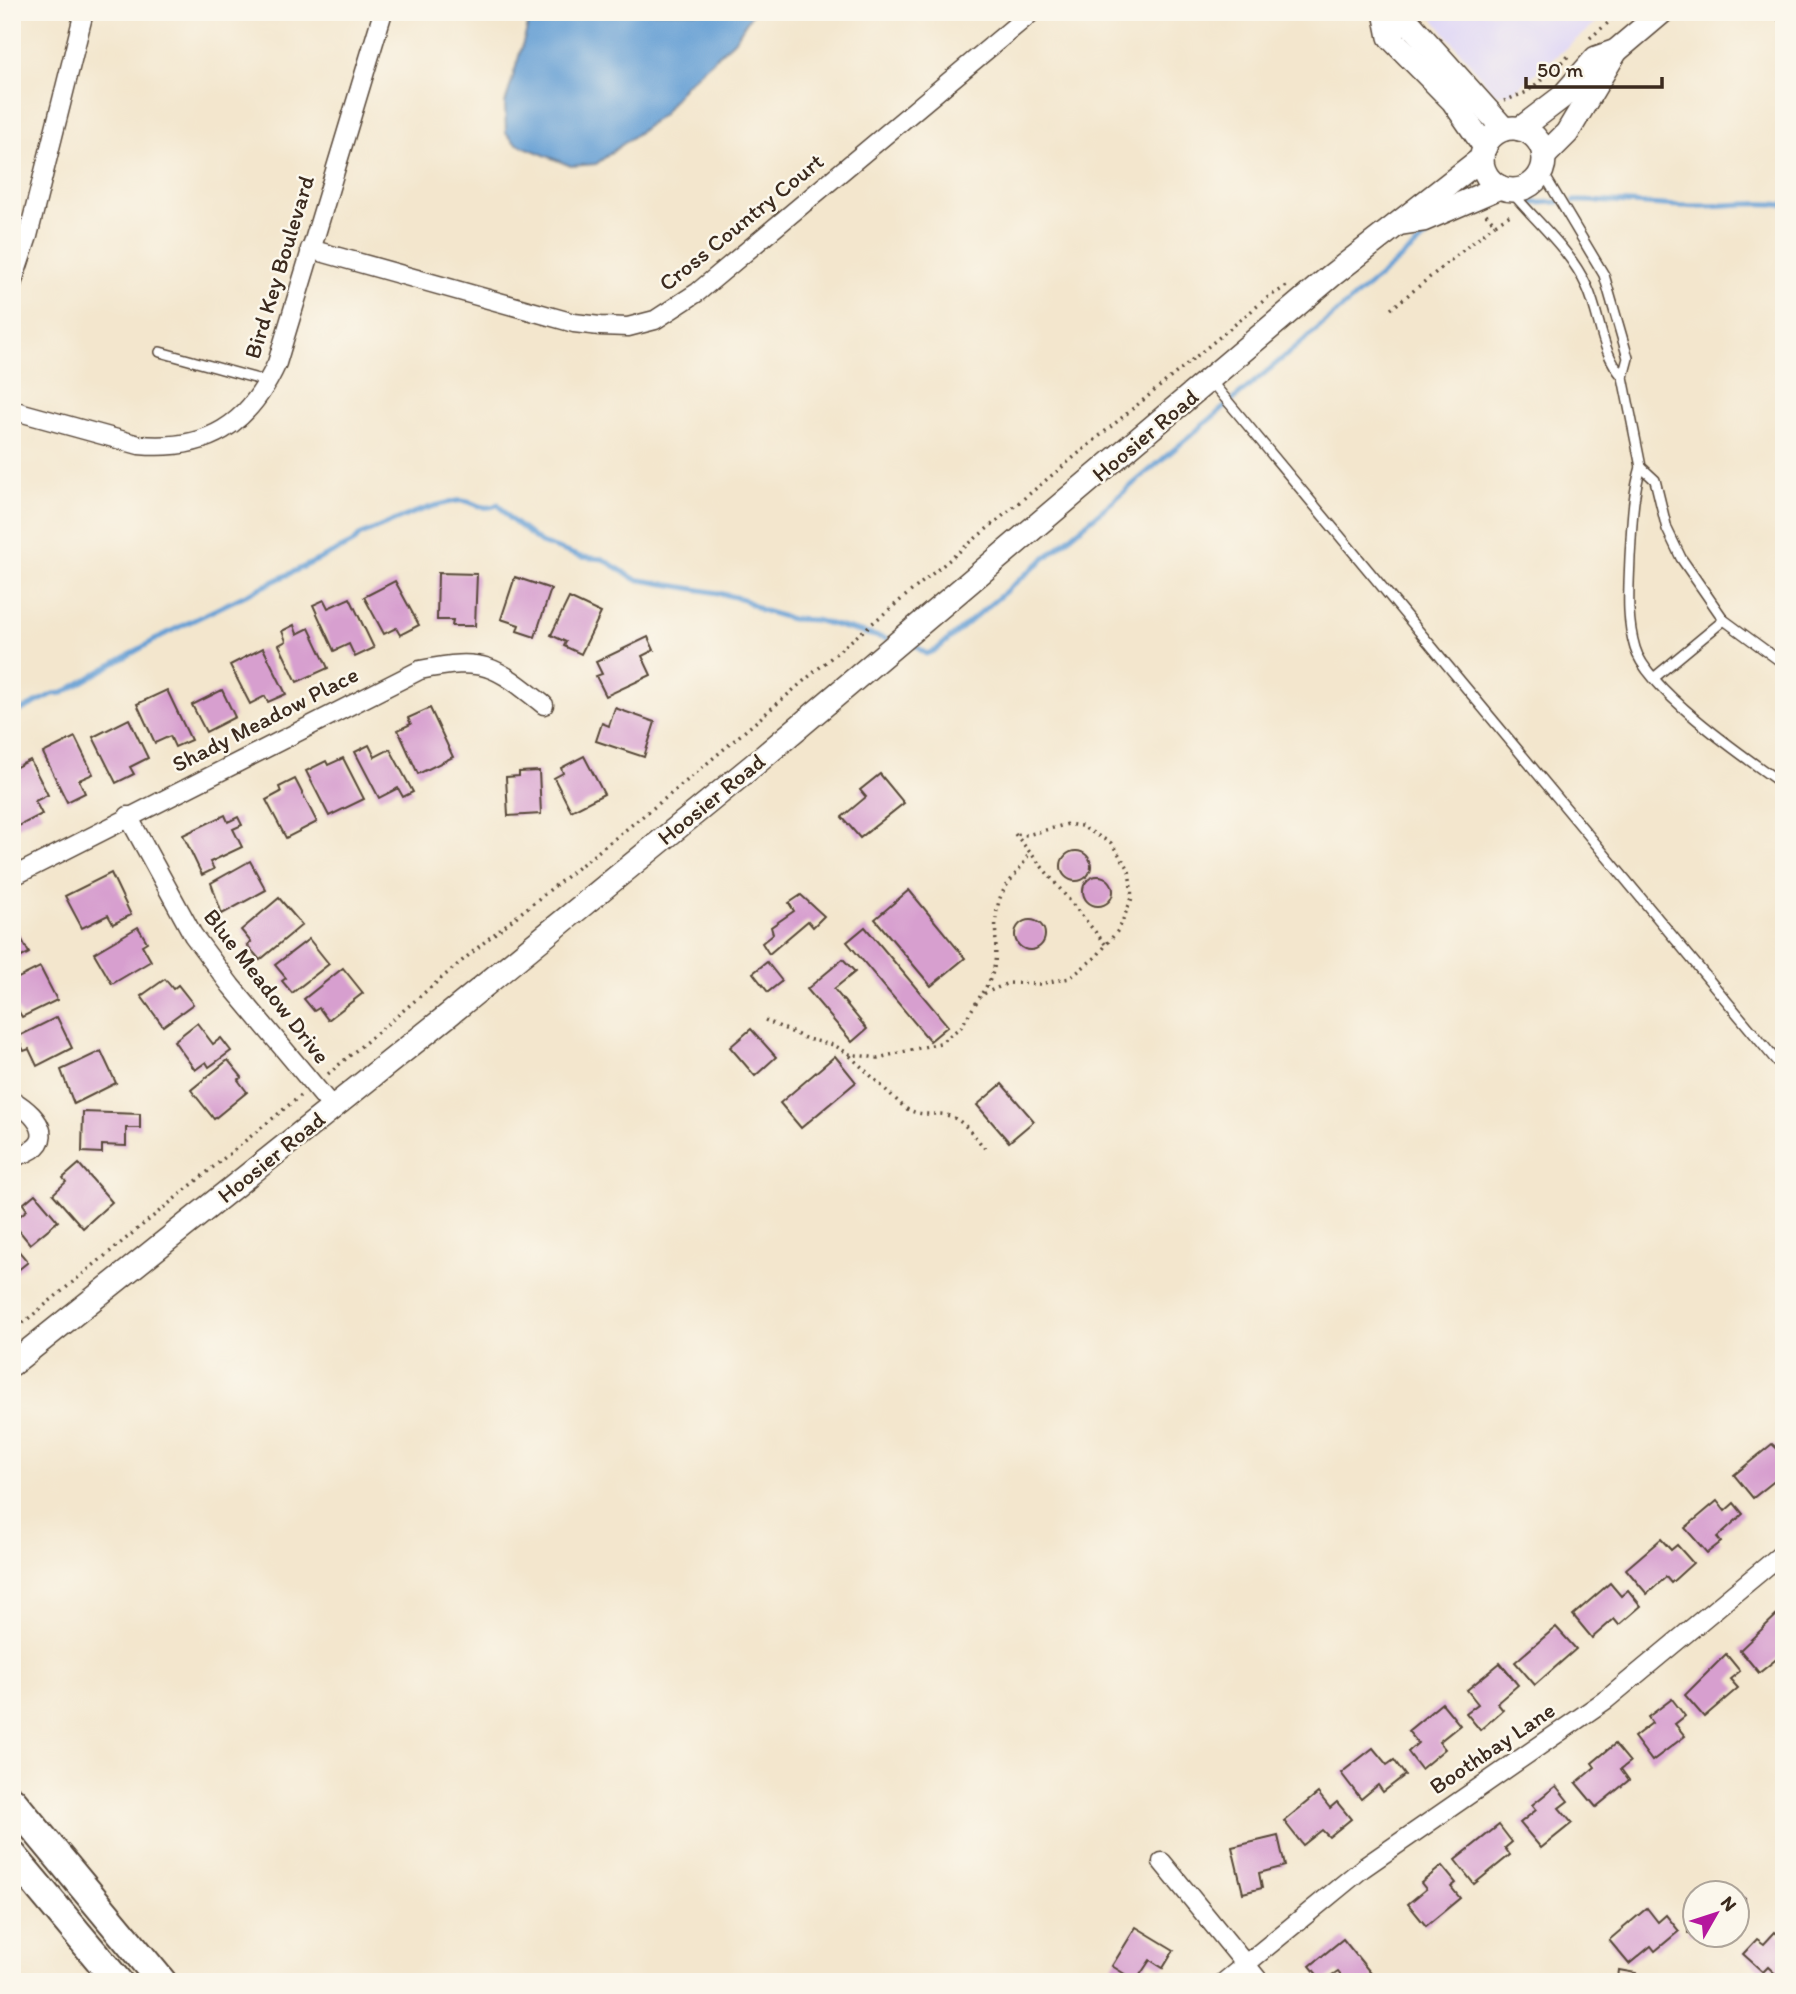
<svg xmlns="http://www.w3.org/2000/svg" width="1796" height="1994" font-family="Itim,sans-serif">
<style>
.built{fill:#ded5f6}
.water{fill:#659fd4;stroke:#506479;stroke-width:2}
.lines{fill:none;stroke-linecap:round;stroke-linejoin:round}
.stream{stroke:#659fd4;stroke-width:5}
.building{fill:#d79fcf}
.service-casing{stroke:#574638;stroke-width:12}
.minor-casing{stroke:#574638;stroke-width:21}
.tertiary-casing{stroke:#574638;stroke-width:26}
.primary-casing{stroke:#574638;stroke-width:32}
.path{stroke:#574638;stroke-width:3.5;stroke-dasharray:2 5;stroke-linecap:butt}
.service{stroke:#fff;stroke-width:9}
.minor{stroke:#fff;stroke-width:18}
.tertiary{stroke:#fff;stroke-width:23}
.primary{stroke:#fff;stroke-width:28}
.labels{text-anchor:middle;dominant-baseline:central;stroke-width:5;stroke-linejoin:round;paint-order:stroke}
.street-label{font-size:23px;fill:#3b2a1e;stroke:#fbf7ec}
</style>
<rect width="100%" height="100%" fill="#fbf7ec"/>
<filter id="ink" filterUnits="userSpaceOnUse"><feTurbulence type="fractalNoise" baseFrequency=".0143" numOctaves="2"/><feDisplacementMap in="SourceGraphic" scale="14" xChannelSelector="R" yChannelSelector="G"/><feConvolveMatrix kernelMatrix="1 2 1 2 8 2 1 2 1" color-interpolation-filters="sRGB"/></filter>
<filter id="wash" filterUnits="userSpaceOnUse"><feTurbulence type="fractalNoise" baseFrequency=".00686" numOctaves="4" result="noise"/><feDisplacementMap in="SourceGraphic" scale="28" xChannelSelector="R" yChannelSelector="G"/><feGaussianBlur stdDeviation="1.57" result="paint"/><feColorMatrix in="noise" values="0 0 0 0 0 0 0 0 0 0 0 0 0 0 0 0 0 1.4 0 .05"/><feComposite in="paint" operator="in"/></filter>
<g filter="url(#wash)">
<rect width="100%" height="100%" fill="#f3e6cd"/>
<!-- built -->
<polygon class="built" points="1428,12 1609,12 1512,93 1495,94"/>
<!-- water -->
<polygon class="water" points="532,12 753,12 734,41 684,86 662,115 596,164 571,166 515,143 506,133 505,104"/>
<g class="lines">
<!-- stream -->
<g class="stream">
<polyline points="1519,196 1535,203 1559,202"/>
<path d="M1574,201c40,-1 79,5 119,5 31,1 60,-5 91,-1"/>
<polyline points="916,646 926,654 936,650 1443,223"/>
<path d="M12,715l41,-21 10,-1 104,-60 186,-90 6,-7c31,-13 65,-30 98,-35 15,-3 26,13 41,3l12,15 31,24 40,14 22,2 32,20 83,14 25,6 18,11 30,9 24,1 72,19"/>
</g>
</g>
<g id="blocks">
<!-- building -->
<g class="building">
<polygon points="438,573 477,574 475,626 452,626 453,620 437,620"/>
<polygon points="515,577 551,589 535,637 517,631 519,625 501,619"/>
<polygon points="395,581 419,625 400,635 396,628 384,634 364,597"/>
<polygon points="350,598 374,648 355,657 349,644 334,651 313,605 324,600 328,608"/>
<polygon points="569,598 601,613 581,654 564,646 566,642 551,635"/>
<polygon points="294,625 297,634 309,628 328,668 297,682 279,645 286,641 282,631"/>
<polygon points="648,637 654,650 642,656 651,675 606,696 596,676 602,674 596,662"/>
<polygon points="263,648 286,694 268,702 265,696 250,704 230,665"/>
<polygon points="167,690 191,740 175,747 170,736 155,743 137,704"/>
<polygon points="222,690 235,717 206,732 192,705"/>
<polygon points="430,708 453,757 418,774 398,730 411,724 408,718"/>
<polygon points="615,708 655,722 644,757 596,741 602,723 609,726"/>
<polygon points="129,719 148,758 130,767 134,774 116,783 93,737"/>
<polygon points="75,737 93,774 79,780 85,793 67,802 43,753"/>
<polygon points="369,745 375,757 390,749 413,792 403,797 398,788 379,798 355,752"/>
<polygon points="584,756 604,794 571,811 554,778 563,773 561,768"/>
<polygon points="343,758 364,799 329,816 306,771 326,761 328,765"/>
<polygon points="30,760 48,795 35,801 42,814 17,827 12,817 12,769"/>
<polygon points="539,771 541,814 508,816 506,777 519,776 519,772"/>
<polygon points="880,774 904,803 860,838 842,817 866,797 860,790"/>
<polygon points="295,779 317,822 286,838 266,800 281,792 279,787"/>
<polygon points="225,815 228,822 238,817 242,825 233,829 242,847 210,862 214,869 202,875 183,835"/>
<circle cx="1076" cy="866" r="15"/>
<polygon points="250,861 266,890 222,914 211,883"/>
<polygon points="111,873 131,915 113,924 108,915 82,928 65,896"/>
<circle cx="1098" cy="891" r="15"/>
<polygon points="909,890 965,958 931,986 875,919"/>
<polygon points="801,895 824,916 813,927 808,921 769,954 762,943 773,934 771,927 794,911 789,903"/>
<polygon points="279,898 302,925 260,960 247,945 251,942 241,930"/>
<circle cx="1030" cy="935" r="15"/>
<polygon points="12,921 29,953 12,962"/>
<polygon points="138,927 147,942 142,945 151,961 112,984 94,953"/>
<polygon points="865,927 948,1026 930,1041 847,942"/>
<polygon points="309,939 329,964 292,993 282,981 286,978 275,965"/>
<polygon points="843,959 855,972 834,989 867,1029 852,1042 807,989"/>
<polygon points="767,962 782,981 768,992 753,973"/>
<polygon points="40,967 57,1000 22,1017 12,1000 12,981"/>
<polygon points="343,968 363,993 328,1020 319,1008 314,1011 304,999"/>
<polygon points="165,979 173,989 178,985 193,1004 163,1026 141,996"/>
<polygon points="57,1017 72,1048 37,1066 29,1049 24,1051 17,1037"/>
<polygon points="197,1023 213,1044 221,1038 231,1051 209,1067 206,1062 195,1070 174,1041"/>
<polygon points="751,1029 776,1057 755,1076 730,1047"/>
<polygon points="101,1051 116,1083 74,1104 61,1070"/>
<polygon points="835,1056 856,1082 801,1128 780,1103"/>
<polygon points="228,1060 242,1077 238,1080 247,1092 214,1119 191,1090"/>
<polygon points="1002,1084 1034,1121 1009,1142 977,1105"/>
<polygon points="83,1112 140,1114 140,1128 126,1128 126,1146 102,1145 102,1153 82,1152"/>
<polygon points="79,1164 112,1202 83,1228 53,1194 66,1182 63,1178"/>
<polygon points="35,1194 58,1221 30,1244 12,1222 27,1210 23,1204"/>
<polygon points="12,1243 28,1262 12,1275"/>
<polygon points="1772,1444 1784,1455 1784,1484 1777,1479 1753,1498 1734,1475"/>
<polygon points="1717,1501 1725,1511 1734,1503 1743,1514 1717,1537 1721,1542 1707,1553 1685,1528"/>
<polygon points="1661,1539 1671,1550 1677,1545 1693,1563 1671,1583 1666,1577 1647,1594 1626,1569"/>
<polygon points="1610,1583 1621,1596 1628,1590 1641,1606 1619,1625 1614,1619 1592,1638 1573,1615"/>
<polygon points="1781,1611 1784,1614 1784,1653 1759,1673 1740,1650"/>
<polygon points="1556,1627 1576,1649 1535,1685 1515,1662"/>
<polygon points="1726,1654 1740,1671 1730,1679 1738,1688 1704,1717 1685,1695"/>
<polygon points="1500,1663 1518,1685 1497,1703 1503,1710 1480,1730 1466,1713 1478,1704 1467,1690"/>
<polygon points="1672,1699 1685,1716 1675,1724 1685,1736 1652,1761 1634,1737 1652,1723 1648,1717"/>
<polygon points="1442,1703 1460,1725 1439,1742 1445,1749 1421,1769 1408,1752 1418,1743 1408,1731"/>
<polygon points="1615,1744 1630,1762 1621,1769 1629,1780 1596,1807 1576,1783 1595,1767 1592,1763"/>
<polygon points="1373,1748 1387,1765 1394,1760 1405,1775 1383,1792 1378,1785 1361,1799 1341,1773"/>
<polygon points="1556,1786 1568,1801 1559,1808 1572,1823 1541,1848 1520,1823 1536,1810 1532,1805"/>
<polygon points="1318,1793 1330,1808 1337,1802 1351,1819 1329,1837 1322,1830 1303,1845 1284,1821"/>
<polygon points="1499,1825 1512,1842 1505,1848 1510,1855 1474,1884 1455,1860"/>
<polygon points="1278,1836 1285,1866 1259,1873 1262,1888 1243,1893 1232,1847"/>
<polygon points="1442,1866 1456,1883 1451,1887 1460,1898 1426,1926 1408,1904 1426,1889 1421,1883"/>
<polygon points="1736,1898 1745,1898 1744,1926 1736,1926"/>
<polygon points="1647,1908 1658,1922 1666,1915 1679,1931 1655,1951 1651,1946 1629,1964 1609,1940"/>
<polygon points="1689,1912 1694,1912 1694,1934 1688,1933"/>
<polygon points="1136,1927 1174,1950 1163,1968 1150,1960 1136,1981 1112,1966"/>
<polygon points="1775,1932 1784,1940 1784,1982 1768,1967 1763,1972 1743,1954 1757,1939 1764,1944"/>
<polygon points="1343,1939 1374,1977 1369,1982 1346,1982 1338,1972 1323,1982 1310,1966"/>
<polygon points="1619,1970 1636,1973 1635,1982 1598,1982 1599,1974 1618,1978"/>
</g>
</g>
</g>
<g filter="url(#ink)">
<use href="#blocks" fill-opacity="0" stroke="#574638" stroke-width="2"/>
<g class="lines">
<!-- service casing -->
<g class="service-casing">
<g id="service">
<polyline points="1779,12 1784,20"/>
<polyline points="1542,171 1604,275 1628,358 1623,377 1641,467 1655,480 1667,529 1681,558 1724,620 1784,664"/>
<path d="M1510,190c26,32 60,59 77,97 14,30 13,64 36,90"/>
<polyline points="160,352 269,382"/>
<polyline points="1210,380 1784,1070"/>
<path d="M1641,467c-9,30 -9,59 -11,90 -1,31 -4,61 5,91 12,42 112,111 149,137"/>
<polyline points="1655,677 1724,620"/>
</g>
</g>
<!-- minor casing -->
<g class="minor-casing">
<g id="minor">
<polyline points="310,249 574,323 600,326 628,327 655,320 698,292 1032,12"/>
<polyline points="12,284 28,236 84,12"/>
<path d="M12,410l127,35c68,6 110,-20 138,-82l106,-351"/>
<polyline points="128,816 193,935 231,986 333,1108"/>
<path d="M12,877l408,-207c65,-13 74,-5 124,35"/>
<path d="M12,1100c31,18 47,47 0,57"/>
<polyline points="1162,1862 1260,1982"/>
<polyline points="1224,1982 1363,1868 1607,1699 1784,1552"/>
</g>
</g>
<!-- tertiary casing -->
<g class="tertiary-casing">
<g id="tertiary">
<polyline points="1385,12 1390,37 1453,101 1485,147"/>
<polyline points="1388,16 1411,25 1504,129"/>
<circle cx="1513" cy="159" r="31"/>
<polyline points="1520,129 1562,97 1596,58 1616,51 1662,12"/>
<polyline points="1544,156 1567,133 1616,51"/>
<polyline points="1403,223 1423,220 1500,187"/>
<polyline points="12,1364 446,1017 755,764 1331,276 1482,158"/>
</g>
</g>
<!-- primary casing -->
<g class="primary-casing">
<g id="primary">
<polyline points="12,1801 162,1982"/>
<polyline points="12,1855 118,1982"/>
</g>
</g>
<!-- path -->
<g class="path">
<polyline points="1590,38 1621,12"/>
<polyline points="1504,101 1527,92 1571,54"/>
<polyline points="1486,214 1495,224 1512,214"/>
<polyline points="1391,309 1495,224"/>
<polyline points="1015,834 1106,945"/>
<path d="M982,993c25,-34 6,-59 18,-95 5,-15 22,-28 29,-45"/>
<polyline points="765,1020 807,1039 834,1045 849,1054 878,1058 940,1043 961,1027 981,995 1008,983 1039,984 1070,978 1097,956 1119,929 1132,898 1129,869 1111,843 1081,826 1068,824 1027,835 1015,834"/>
<path d="M850,1056l55,52c13,7 20,6 33,6 23,0 36,22 49,37"/>
<polyline points="328,1074 488,939 677,789 846,645 1267,298 1287,286"/>
<polyline points="12,1332 300,1096"/>
</g>
<!-- service -->
<use href="#service" class="service"/>
<!-- minor -->
<use href="#minor" class="minor"/>
<!-- tertiary -->
<use href="#tertiary" class="tertiary"/>
<!-- primary -->
<use href="#primary" class="primary"/>
</g>
</g>
<g class="labels">
<!-- street labels -->
<g class="street-label">
<text transform="translate(741 222) rotate(-39)">Cross Country Court</text>
<text transform="translate(279 267) rotate(-73)">Bird Key Boulevard</text>
<text transform="translate(1145 435) rotate(-40)">Hoosier Road</text>
<text transform="translate(265 719) rotate(-27)">Shady Meadow Place</text>
<text transform="translate(711 799) rotate(-39)">Hoosier Road</text>
<text transform="translate(267 986) rotate(52)">Blue Meadow Drive</text>
<text transform="translate(271 1157) rotate(-39)">Hoosier Road</text>
<text transform="translate(1492 1748) rotate(-34)">Boothbay Lane</text>
</g>
</g>
<!-- margin -->
<rect width="1796" height="1994" fill="none" stroke="#fbf7ec" stroke-width="42"/>
<!-- north arrow -->
<g transform="translate(1716 1914) rotate(51)"><circle r="33" fill="#fbf7ec" stroke="#aea59a" stroke-width="2"/>
<path d="M0-5L12 26L0 18L-12 26Z" fill="#b5179e"/>
<text y="-10" font-size="19" font-weight="bold" text-anchor="middle" fill="#3b2a1e">N</text>
</g>
<!-- scale -->
<path d="M1526 77v10h136v-10" fill="none" stroke="#3b2a1e" stroke-width="3.5"/>
<text x="1537" y="77" font-size="21" fill="#3b2a1e" stroke="#fbf7ec" stroke-width="5" paint-order="stroke">50 m</text>
</svg>
